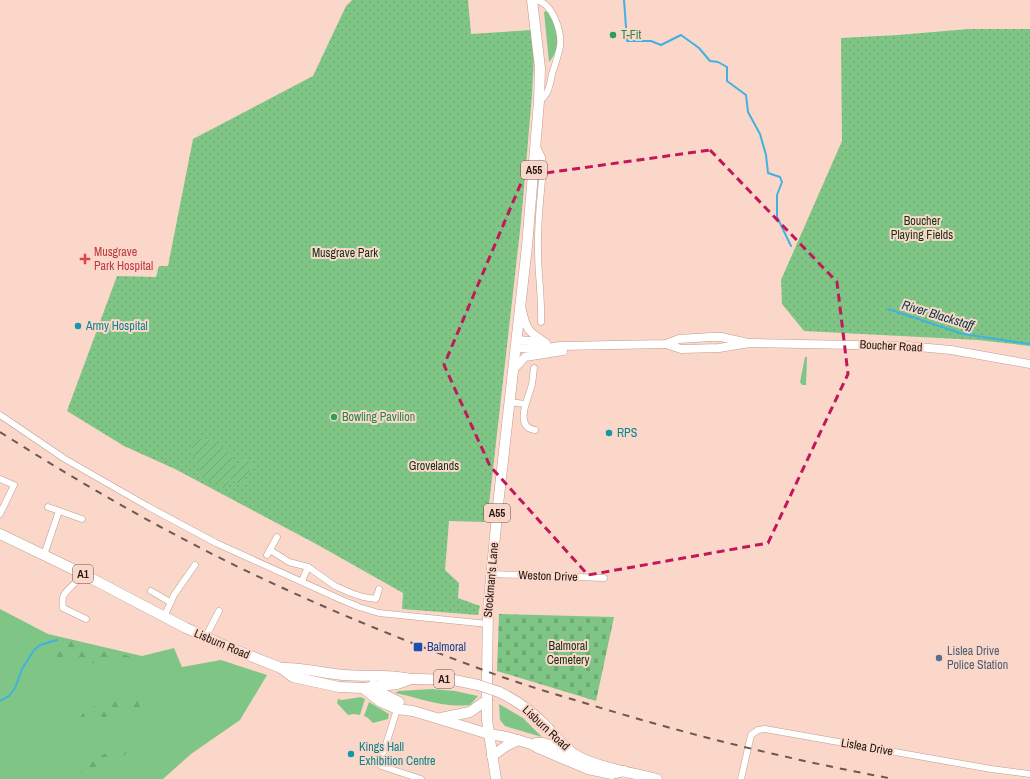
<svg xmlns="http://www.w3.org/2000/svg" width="1030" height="779" font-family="'Archivo Narrow',sans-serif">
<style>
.grass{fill:#7fc686}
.forest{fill:url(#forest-firs)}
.cemetery{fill:url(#cemetery-stones)}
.park{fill:url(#park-dots)}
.garden{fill:url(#garden-furrows)}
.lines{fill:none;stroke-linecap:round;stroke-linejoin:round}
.stream{stroke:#40b2e1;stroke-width:2}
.minor-casing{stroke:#bf9d8f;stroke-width:7}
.tertiary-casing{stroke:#bf9d8f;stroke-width:9}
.primary-casing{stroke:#bf9d8f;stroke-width:11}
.trunk-casing{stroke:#bf9d8f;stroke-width:11}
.minor{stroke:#fff;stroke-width:6}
.tertiary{stroke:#fff;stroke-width:8}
.primary{stroke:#fff;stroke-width:10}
.trunk{stroke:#fff;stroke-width:10}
.rail{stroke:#6d5850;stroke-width:2;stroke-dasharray:7 7;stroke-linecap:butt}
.primary-bridge-casing{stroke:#bf9d8f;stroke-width:11;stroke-linecap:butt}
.primary-bridge{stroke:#fff;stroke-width:10}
.marked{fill:none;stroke:#c2185b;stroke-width:3;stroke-dasharray:8 5;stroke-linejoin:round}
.leisure-dot{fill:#2e9e5b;stroke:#fad7c8;stroke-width:1.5}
.health-dot{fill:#e0444e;stroke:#fad7c8;stroke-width:1.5}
.culture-dot{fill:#0f9aa8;stroke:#fad7c8;stroke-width:1.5}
.transit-dot{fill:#1a4fb4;stroke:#fad7c8;stroke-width:1.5}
.service-dot{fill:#5c6f8a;stroke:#fad7c8;stroke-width:1.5}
.labels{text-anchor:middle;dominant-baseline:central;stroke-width:4;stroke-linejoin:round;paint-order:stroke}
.shield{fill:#fad7c8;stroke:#645048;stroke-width:1}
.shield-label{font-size:11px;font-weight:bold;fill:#231611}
.leisure-label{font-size:12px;fill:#27864d;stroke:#fad7c8;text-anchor:start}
.park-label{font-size:12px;fill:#123117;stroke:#fad7c8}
.health-label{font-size:12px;fill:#be3a42;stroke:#fad7c8;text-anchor:start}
.culture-label{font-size:12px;fill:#0d838f;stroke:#fad7c8;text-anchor:start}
.street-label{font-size:12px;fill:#231611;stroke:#fad7c8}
.transit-label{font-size:12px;fill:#164399;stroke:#fad7c8;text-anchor:start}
.service-label{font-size:12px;fill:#4e5e75;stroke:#fad7c8;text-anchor:start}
.water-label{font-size:13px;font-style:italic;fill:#05384c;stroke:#fad7c8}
</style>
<defs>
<pattern id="forest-firs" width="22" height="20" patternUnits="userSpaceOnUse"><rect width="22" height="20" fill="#7fc686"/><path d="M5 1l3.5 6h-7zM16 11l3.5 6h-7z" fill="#6da973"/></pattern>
<pattern id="cemetery-stones" width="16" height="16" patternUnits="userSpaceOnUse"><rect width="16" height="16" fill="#7fc686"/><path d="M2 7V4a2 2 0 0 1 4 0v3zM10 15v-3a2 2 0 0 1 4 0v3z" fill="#6da973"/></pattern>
<pattern id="park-dots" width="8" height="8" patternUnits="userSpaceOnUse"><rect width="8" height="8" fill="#7fc686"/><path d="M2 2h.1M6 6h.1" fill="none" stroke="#6da973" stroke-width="1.8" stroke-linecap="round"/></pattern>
<pattern id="garden-furrows" width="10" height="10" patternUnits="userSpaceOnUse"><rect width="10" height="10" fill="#7fc686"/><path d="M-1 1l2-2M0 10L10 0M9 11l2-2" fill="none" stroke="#6da973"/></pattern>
</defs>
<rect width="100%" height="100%" fill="#fad7c8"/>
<!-- grass -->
<g class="grass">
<path d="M546,11c14,10 15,39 3,51l-5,-50z"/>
<polygon points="805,357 807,357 806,385 802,385 800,382"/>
<polygon points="0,609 48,634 142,656 174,648 182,667 221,660 267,675 240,720 191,754 163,779 0,779"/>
<path d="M432,689l23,2 23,5 -8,9c-28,3 -49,-7 -75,-12l4,-2z"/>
<polygon points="361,697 365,699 360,715 354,714 348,715 337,703 338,699 342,700"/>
<polygon points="369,702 389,714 388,719 373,723 368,718 364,716"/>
<polygon points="499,704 523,718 542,737 505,726 500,720"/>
</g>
<!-- forest -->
<g class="forest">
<polygon points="56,638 133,657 103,663 85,663 73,655 54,658 54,644"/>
<polygon points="121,699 151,701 137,709 89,723 78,720 86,709"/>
<polygon points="130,745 125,755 106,765 80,773 82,765 93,758"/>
</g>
<!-- cemetery -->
<polygon class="cemetery" points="499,614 614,617 596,701 497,671"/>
<!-- park -->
<g class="park">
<polygon points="352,0 468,0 471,34 531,30 534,56 532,95 521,222 487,522 449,521 445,570 459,583 458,598 480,606 478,615 402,609 403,593 318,545 175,469 124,446 67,411 117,276 156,277 159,266 168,266 193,139 313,76 346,6"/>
<polygon points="969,29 1030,29 1030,346 978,340 804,331 782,304 781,280 842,141 841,38 898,35"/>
</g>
<!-- garden -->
<path class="garden" d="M201,439c14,0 28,10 35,23l-5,10 2,2 9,-17 12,6 -13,22 -11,-6 -5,10 -22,-11 -11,-27v-6l3,-4z"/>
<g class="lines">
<!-- stream -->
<g class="stream">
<polyline points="624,0 627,41 651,41 661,45 681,35 699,48 710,61 718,62 727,67 727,81 746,95 748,112 760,134 766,155 768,173 780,177 782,182 777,195 777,217 791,246"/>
<polyline points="888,309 963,334 1030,344"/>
<polyline points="0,701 9,696 15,688 22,669 34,650 40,645 57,640"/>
</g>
<!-- minor casing -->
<g class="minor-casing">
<g id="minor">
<path d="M536,0c17,3 26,32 24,47 -2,9 -5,18 -8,27 -2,10 -3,21 -13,27"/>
<path d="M536,145l6,12 1,10c-2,28 -6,56 -5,84 0,23 4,47 3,71"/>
<path d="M534,368c-1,6 -1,11 -2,16 -3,13 -19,43 3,46"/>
<polyline points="509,402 525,404"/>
<polyline points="0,415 65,459 147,506 216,543 342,600 359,607 379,613 488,624"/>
<polyline points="0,479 14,485 0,514"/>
<polyline points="48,507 82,519"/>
<polyline points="270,550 289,562 308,567 335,586 351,593 363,597 376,599 379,589"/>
<polyline points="44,555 59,511"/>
<polyline points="267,555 277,537"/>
<path d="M81,573c-2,4 -4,8 -7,11 -9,9 -13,10 -11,24l23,11"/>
<polyline points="492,574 604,578"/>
<polyline points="302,581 308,567"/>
<polyline points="151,591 170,602"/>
<polyline points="164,617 174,595 195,565"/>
<polyline points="205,638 219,611"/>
<polyline points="398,706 380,764 381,766 421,779"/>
<polyline points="741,779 751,735 758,730 765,729 991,769 1030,774"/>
</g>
</g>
<!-- tertiary casing -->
<g class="tertiary-casing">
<g id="tertiary">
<path d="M522,310c4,20 7,22 24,33"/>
<polyline points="517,340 542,342"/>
<polyline points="666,344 681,349 719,348 750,343 907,346 951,350 1030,364"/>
<polyline points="516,348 539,349 561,346 666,344 679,339 711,337 721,337 744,342"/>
<polyline points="513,370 525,357 563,351"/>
</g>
</g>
<!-- primary casing -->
<g class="primary-casing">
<g id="primary">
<polyline points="0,534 81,573 186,628 230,648 281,668 293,677 339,687 363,688 397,684 411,679 419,679 454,680 478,685"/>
<path d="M281,668c21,-1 41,5 62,7 22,2 45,-1 68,4"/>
<polyline points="373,685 383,694 399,702"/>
<polyline points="363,688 381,702 397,709 413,711 489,734 507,737 531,744 538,748 588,769 612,774 624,771"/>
<path d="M499,692c19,9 35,21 49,36 8,9 16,19 26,26 20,13 60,19 83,25"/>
<polyline points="441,718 470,712 487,700"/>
<polyline points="536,743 543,743 567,750"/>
<polyline points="492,756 506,746 518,740"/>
</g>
</g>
<!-- trunk casing -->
<g class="trunk-casing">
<polyline id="trunk" points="496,779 487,720 487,676 488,610 498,505 527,246 539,101 540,68 532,0"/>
</g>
<!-- minor -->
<use href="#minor" class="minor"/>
<!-- tertiary -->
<use href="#tertiary" class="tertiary"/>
<!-- primary -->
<use href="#primary" class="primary"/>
<!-- trunk -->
<use href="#trunk" class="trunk"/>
<!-- rail -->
<path class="rail" d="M0,432c91,58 186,112 285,157 63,29 128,55 193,79 36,14 73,25 110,36 101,31 203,56 306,75"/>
<!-- primary-bridge casing -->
<g class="primary-bridge-casing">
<polyline id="primary-bridge" points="478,685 499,692"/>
</g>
<!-- primary-bridge -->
<use href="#primary-bridge" class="primary-bridge"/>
</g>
<!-- marked area -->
<path class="marked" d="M710,150l127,132 11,92 -80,169 -180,32 -98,-109 -46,-101 80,-189z"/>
<!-- markers -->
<g class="leisure-dot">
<circle cx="613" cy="35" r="4"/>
<circle cx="334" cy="417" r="4"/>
</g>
<path class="health-dot" d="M83 253h4v4h4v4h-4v4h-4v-4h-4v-4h4z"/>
<g class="culture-dot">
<circle cx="78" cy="326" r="4"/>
<circle cx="609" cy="433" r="4"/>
<circle cx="351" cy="754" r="4"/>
</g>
<rect class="transit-dot" x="413" y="642" width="10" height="10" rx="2"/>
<circle class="service-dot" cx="939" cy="658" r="4"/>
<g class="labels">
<!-- shield labels -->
<g class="shield">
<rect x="521" y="161" width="26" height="18" rx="3"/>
<rect x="484" y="504" width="26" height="18" rx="3"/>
<rect x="73" y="565" width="20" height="18" rx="3"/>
<rect x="434" y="670" width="20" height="18" rx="3"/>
</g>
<g class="shield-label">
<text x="534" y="170">A55</text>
<text x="497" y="513">A55</text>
<text x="83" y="574">A1</text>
<text x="444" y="679">A1</text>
</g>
<!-- leisure labels -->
<g class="leisure-label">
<text x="621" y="35">T-Fit</text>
<text x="342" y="417">Bowling Pavilion</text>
</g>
<!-- park labels -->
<g class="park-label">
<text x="922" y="221">Boucher<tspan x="922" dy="14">Playing Fields</tspan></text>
<text x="345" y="253">Musgrave Park</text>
<text x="434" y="466">Grovelands</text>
<text x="568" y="646">Balmoral<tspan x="568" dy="14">Cemetery</tspan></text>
</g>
<!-- health labels -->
<g class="health-label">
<text x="94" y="252">Musgrave<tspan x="94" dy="14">Park Hospital</tspan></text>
</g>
<!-- culture labels -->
<g class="culture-label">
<text x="86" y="326">Army Hospital</text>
<text x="617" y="433">RPS</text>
<text x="359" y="747">Kings Hall<tspan x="359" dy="14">Exhibition Centre</tspan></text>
</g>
<!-- street labels -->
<g class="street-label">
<text transform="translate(891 346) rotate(3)">Boucher Road</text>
<text transform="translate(548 576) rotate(2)">Weston Drive</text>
<text transform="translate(491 580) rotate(-85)">Stockman's Lane</text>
<text transform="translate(222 644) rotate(23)">Lisburn Road</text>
<text transform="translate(546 728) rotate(43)">Lisburn Road</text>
<text transform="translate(867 747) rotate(10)">Lislea Drive</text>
</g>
<!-- transit labels -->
<g class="transit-label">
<text x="427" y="647">Balmoral</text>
</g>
<!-- service labels -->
<g class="service-label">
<text x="947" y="651">Lislea Drive<tspan x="947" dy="14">Police Station</tspan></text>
</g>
<!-- water labels -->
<g class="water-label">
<text transform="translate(938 315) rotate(17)">River Blackstaff</text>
</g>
</g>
</svg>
